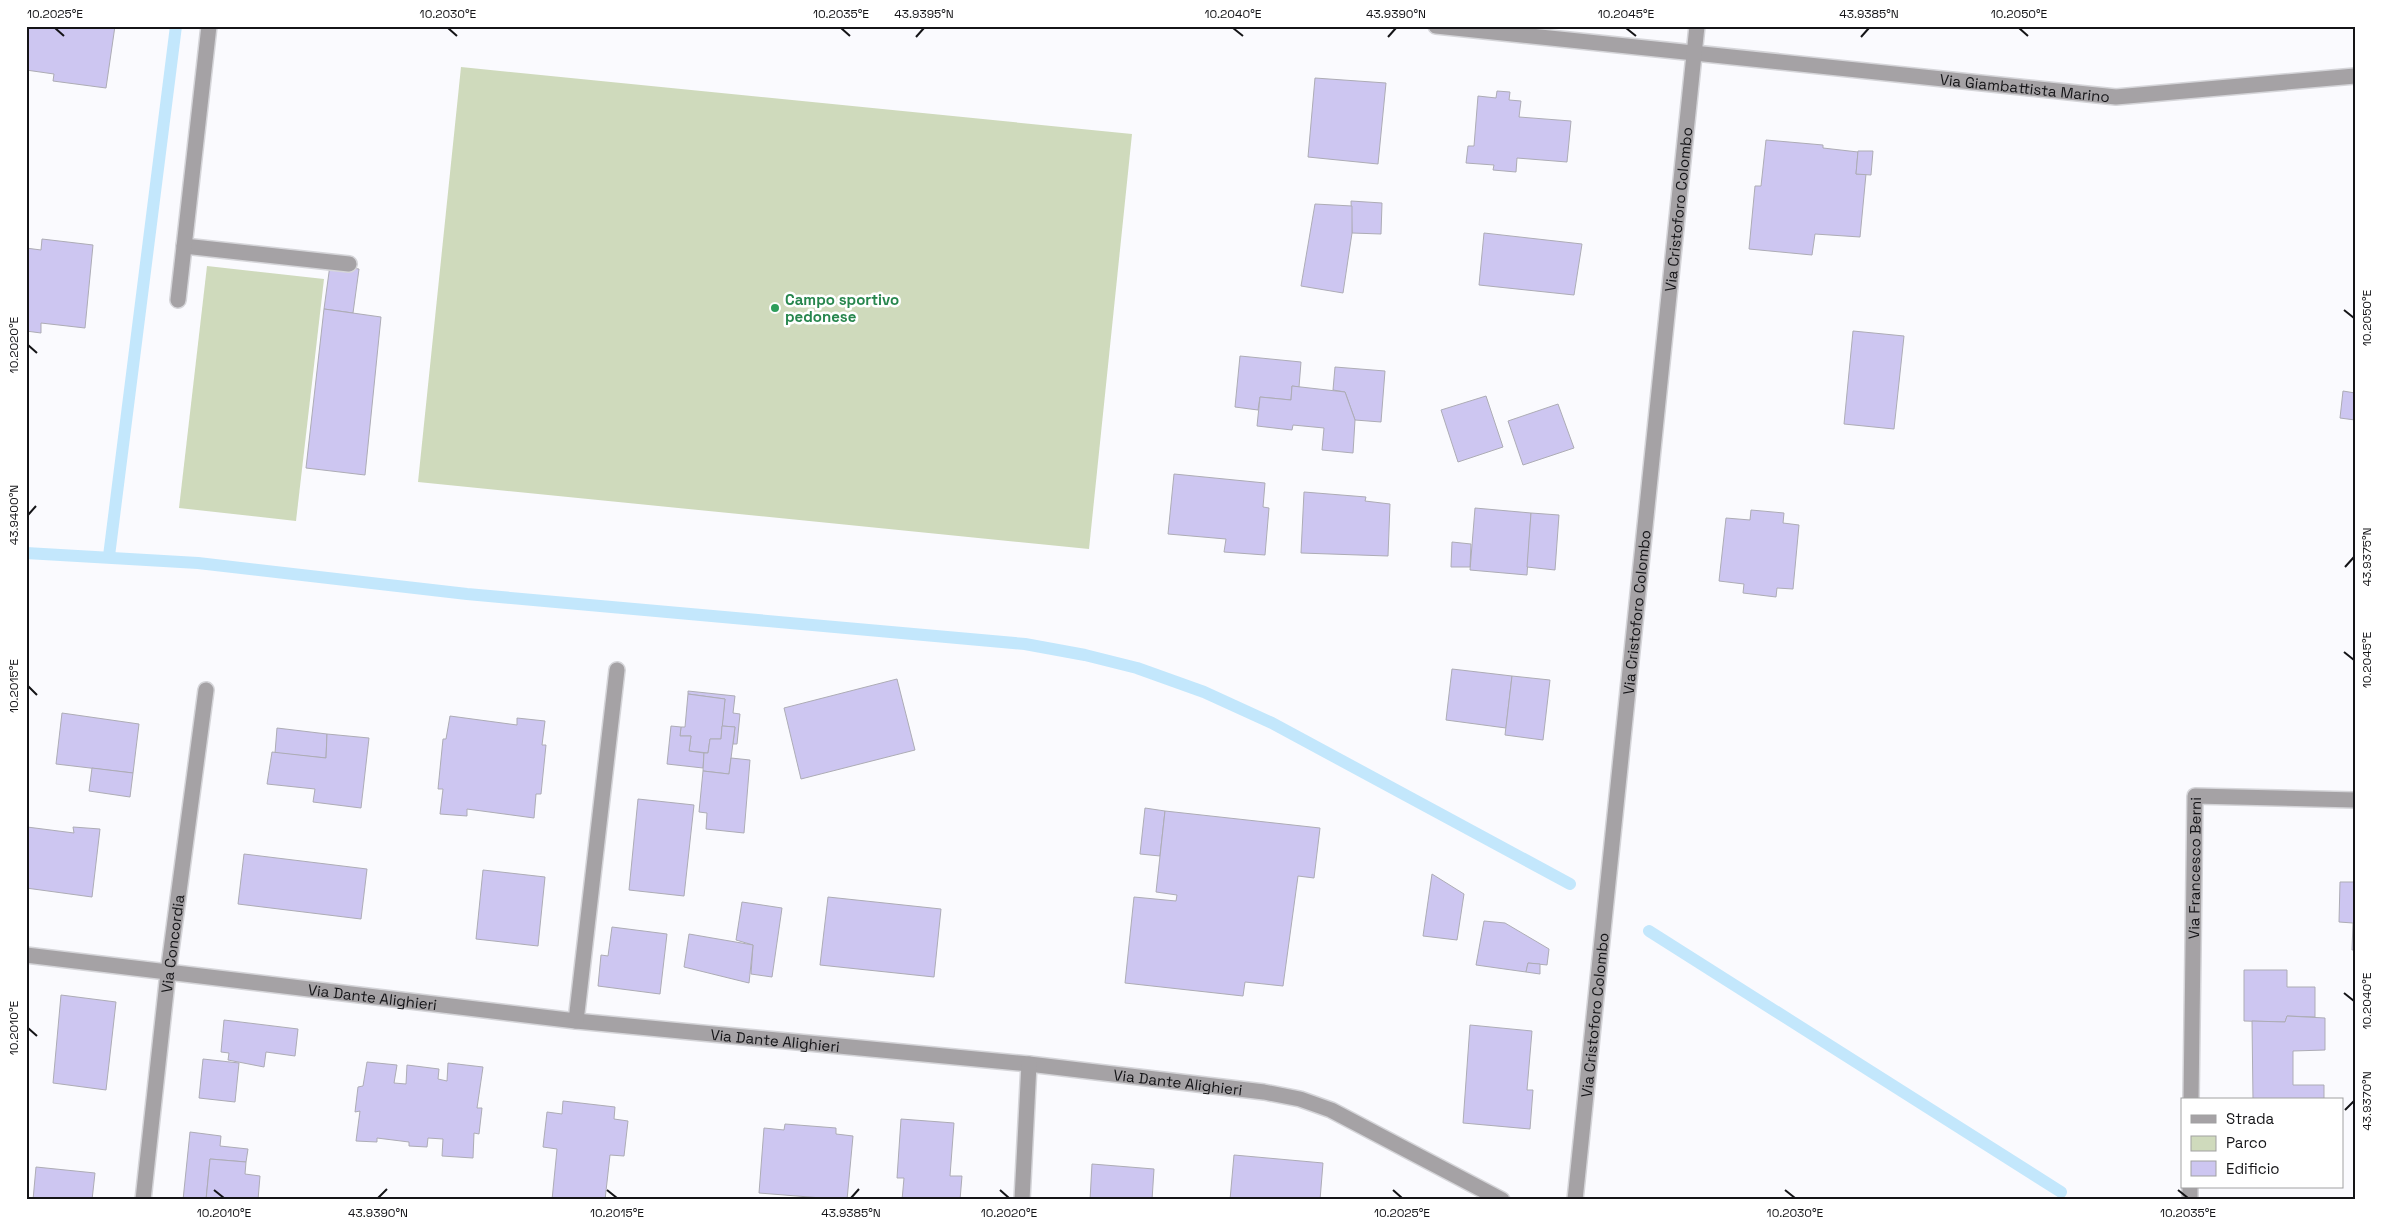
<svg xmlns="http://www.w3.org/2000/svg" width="2381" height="1226" font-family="'Space Grotesk',sans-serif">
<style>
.green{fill:#cfdabc}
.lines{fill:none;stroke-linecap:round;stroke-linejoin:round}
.stream{stroke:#c3e7fc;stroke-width:12}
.building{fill:#cdc6f1;stroke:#adacb5}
.street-casing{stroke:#d5d5d9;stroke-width:18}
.street{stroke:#a5a2a5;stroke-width:15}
.ticks{fill:none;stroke:#141417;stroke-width:2}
.leisure-dot{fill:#2e9e5b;stroke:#fff;stroke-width:2}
.labels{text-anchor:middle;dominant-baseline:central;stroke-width:5;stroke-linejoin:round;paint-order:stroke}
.street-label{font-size:15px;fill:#141417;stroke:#fff}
.leisure-label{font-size:15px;font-weight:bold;fill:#27864d;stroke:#fff;text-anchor:start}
.neatline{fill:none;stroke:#141417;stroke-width:2}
.ticks-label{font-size:12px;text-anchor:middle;fill:#141417}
</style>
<rect width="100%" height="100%" fill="#fafafe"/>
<!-- green -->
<g class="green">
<polygon points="461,67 1132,134 1089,549 418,482"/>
<polygon points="207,266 324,279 296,521 179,508"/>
</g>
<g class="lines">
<!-- stream -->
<g class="stream">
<polyline points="26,553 198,563 467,594 1025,644 1085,655 1137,668 1204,692 1272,723 1570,884"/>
<polyline points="109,556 176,26"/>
<polyline points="1649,931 2061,1192"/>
</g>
</g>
<!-- building -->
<g class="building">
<polygon points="26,26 115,26 106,88 53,81 54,74 26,70"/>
<polygon points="1315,78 1386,83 1378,164 1308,157"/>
<polygon points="1497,91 1510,92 1509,100 1521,101 1519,117 1571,121 1567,162 1517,158 1516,172 1493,170 1494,165 1466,163 1468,146 1474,146 1478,96 1496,98"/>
<polygon points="1766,140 1823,145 1823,148 1858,152 1856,174 1866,174 1860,237 1815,234 1812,255 1749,249 1755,186 1761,186"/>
<polygon points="1858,151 1873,151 1871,175 1856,174"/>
<polygon points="1351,201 1382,203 1381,234 1352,233"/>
<polygon points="1315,204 1352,206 1352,233 1343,293 1301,286"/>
<polygon points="1484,233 1582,244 1574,295 1479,285"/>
<polygon points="42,239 93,245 85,328 41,323 41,333 26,331 26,248 41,250"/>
<polygon points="330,265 359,269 353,313 324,309"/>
<polygon points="324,309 381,317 365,475 306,468"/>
<polygon points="1853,331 1904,336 1894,429 1844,424"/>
<polygon points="1240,356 1301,362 1299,387 1292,386 1291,400 1260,397 1258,410 1235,407"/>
<polygon points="1335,367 1385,371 1381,422 1355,420 1345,392 1333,390"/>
<polygon points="1292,386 1345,392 1355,420 1353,453 1322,450 1324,428 1293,425 1292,430 1257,426 1260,397 1291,400"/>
<polygon points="2343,391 2355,393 2355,420 2340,418"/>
<polygon points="1486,396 1503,447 1458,462 1441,410"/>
<polygon points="1558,404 1574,448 1523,465 1508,421"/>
<polygon points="1174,474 1265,483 1263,507 1269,508 1265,555 1224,552 1226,539 1168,534"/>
<polygon points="1304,492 1366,497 1365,501 1390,504 1388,556 1301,553"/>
<polygon points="1475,508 1531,513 1527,575 1470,570"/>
<polygon points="1751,510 1784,513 1783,523 1799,525 1793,589 1777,588 1776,597 1743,593 1744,584 1719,581 1726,518 1750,520"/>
<polygon points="1531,513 1559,515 1555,570 1527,567"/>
<polygon points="1452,542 1471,544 1470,567 1451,567"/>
<polygon points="1452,669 1512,676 1506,728 1446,720"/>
<polygon points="1512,676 1550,680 1543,740 1505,735"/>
<polygon points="897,679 915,750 801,779 784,708"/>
<polygon points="688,691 735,696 733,713 740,714 737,744 733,744 735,727 722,726 725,699 688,694"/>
<polygon points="688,694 725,699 721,739 710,739 708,753 689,751 691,736 680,736 681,727 685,727"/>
<polygon points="62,713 139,724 133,773 56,764"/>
<polygon points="450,716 517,725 517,718 545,721 542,745 546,745 541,794 536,794 534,818 467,809 467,816 440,814 443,789 438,789 443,739 446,739"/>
<polygon points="671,726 681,727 680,736 691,736 689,751 704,753 703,768 667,764"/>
<polygon points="722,726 735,727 729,774 703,771 704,753 708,753 710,739 721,739"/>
<polygon points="277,728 327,734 326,758 275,753"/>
<polygon points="327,734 369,738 361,808 313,802 315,789 267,784 272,752 326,758"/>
<polygon points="731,758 750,760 744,833 706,829 707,813 699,812 703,771 729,774"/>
<polygon points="92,768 133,773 130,797 89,791"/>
<polygon points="638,799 694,805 684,896 629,890"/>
<polygon points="1145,808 1165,811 1160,856 1140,854"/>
<polygon points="1165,811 1320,828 1314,878 1298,876 1283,986 1245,982 1243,996 1125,983 1134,897 1176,901 1177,895 1156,892"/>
<polygon points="27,827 74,833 73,827 100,829 92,897 26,888"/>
<polygon points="244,854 367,869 361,919 238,904"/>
<polygon points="483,870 545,877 538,946 476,939"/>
<polygon points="1432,874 1464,894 1457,940 1423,936"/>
<polygon points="2340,882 2355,882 2355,950 2352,950 2353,923 2339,922"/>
<polygon points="828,897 941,909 934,977 820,965"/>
<polygon points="742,902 782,908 772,977 751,974 753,945 736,940"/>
<polygon points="1484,921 1505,923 1549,949 1547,965 1528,963 1526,972 1476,965"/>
<polygon points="612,927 667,934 660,994 598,986 601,955 608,956"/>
<polygon points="689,934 753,945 749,983 684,967"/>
<polygon points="1528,963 1540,964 1540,974 1526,972"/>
<polygon points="2244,970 2287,970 2287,987 2315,987 2315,1017 2287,1016 2285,1022 2244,1021"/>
<polygon points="61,995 116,1002 106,1090 53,1083"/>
<polygon points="2287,1016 2325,1018 2325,1050 2293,1051 2293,1085 2324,1085 2324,1100 2253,1100 2252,1021 2285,1022"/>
<polygon points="224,1020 298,1029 295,1056 266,1052 264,1067 228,1060 229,1053 221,1052"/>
<polygon points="1470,1025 1532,1031 1527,1090 1533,1090 1530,1129 1463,1123"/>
<polygon points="203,1059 239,1063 235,1102 199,1098"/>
<polygon points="367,1062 397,1065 394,1083 406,1084 407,1065 439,1069 438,1079 447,1081 448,1063 483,1067 477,1108 482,1108 479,1134 474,1133 473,1158 442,1156 443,1139 428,1138 427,1147 409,1146 409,1142 377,1138 377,1142 356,1141 360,1111 355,1112 358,1087 363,1086"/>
<polygon points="563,1101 615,1107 614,1119 628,1121 624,1156 610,1155 605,1200 552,1200 557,1149 543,1147 547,1112 562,1114"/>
<polygon points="901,1119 954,1123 950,1176 962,1176 960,1200 902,1200 904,1178 897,1178"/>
<polygon points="785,1124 836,1128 836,1134 853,1136 847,1200 759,1193 764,1128 784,1130"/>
<polygon points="190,1132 221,1136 220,1146 248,1149 246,1162 210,1159 206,1200 183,1200"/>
<polygon points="1234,1155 1323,1163 1320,1200 1230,1200"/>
<polygon points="210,1159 246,1162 245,1174 260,1176 258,1200 206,1200"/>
<polygon points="1092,1164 1154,1169 1152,1200 1090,1200"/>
<polygon points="36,1167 95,1173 92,1200 33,1200"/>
</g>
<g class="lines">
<!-- street casing -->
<g class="street-casing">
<g id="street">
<path id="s1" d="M1436,26l680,71 239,-21"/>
<polyline points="184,246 349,264"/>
<polyline points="178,300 209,26"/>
<path id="s2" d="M26,955l550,66 453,43 235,28 36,7 31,11 171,90"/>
<polyline points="576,1021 617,670"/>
<path id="s3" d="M2191,1100l4,-304 160,4"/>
<path id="s4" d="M143,1200l25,-227 38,-283"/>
<polyline points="1022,1200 1029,1064"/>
<path id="s5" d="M1575,1200l122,-1174"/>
<polyline points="2190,1200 2190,1187"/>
</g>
</g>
<!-- street -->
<use href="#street" class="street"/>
</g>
<!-- ticks -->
<path class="ticks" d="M55,28l9,8M448,28l9,8M841,28l9,8M1233,28l10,8M1626,28l10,8M2019,28l9,8M916,37l8,-9M1388,37l8,-9M1861,37l8,-9M2344,310l10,8M28,345l9,8M28,515l8,-9M2345,567l9,-10M2344,652l10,8M28,686l9,9M2344,993l10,8M28,1028l9,8M2345,1110l9,-9M214,1190l10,8M607,1190l10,8M1000,1190l9,8M1393,1190l9,8M1785,1190l10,8M2178,1190l10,8M378,1198l9,-9M851,1198l8,-9"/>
<!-- markers -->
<circle class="leisure-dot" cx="775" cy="308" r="5"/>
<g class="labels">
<!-- street labels -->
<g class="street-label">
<text stroke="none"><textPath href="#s1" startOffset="592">Via Giambattista Marino</textPath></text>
<text stroke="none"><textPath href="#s5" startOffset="996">Via Cristoforo Colombo</textPath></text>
<text stroke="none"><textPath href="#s5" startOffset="591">Via Cristoforo Colombo</textPath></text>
<text stroke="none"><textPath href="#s3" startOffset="232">Via Francesco Berni</textPath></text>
<text stroke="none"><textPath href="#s4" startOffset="258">Via Concordia</textPath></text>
<text stroke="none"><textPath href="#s2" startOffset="349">Via Dante Alighieri</textPath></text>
<text stroke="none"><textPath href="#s5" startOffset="186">Via Cristoforo Colombo</textPath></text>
<text stroke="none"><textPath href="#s2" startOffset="754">Via Dante Alighieri</textPath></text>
<text stroke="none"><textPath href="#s2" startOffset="1159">Via Dante Alighieri</textPath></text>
</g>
<!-- leisure labels -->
<g class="leisure-label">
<text x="785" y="299">Campo sportivo<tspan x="785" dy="17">pedonese</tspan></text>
</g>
</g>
<!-- border -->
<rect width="2381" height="1226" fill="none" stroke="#ffffff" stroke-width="55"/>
<!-- legend -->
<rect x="2181" y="1098" width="162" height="90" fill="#ffffff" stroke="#a1a1a2"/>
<rect x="2191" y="1115" width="25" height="8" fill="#a5a2a5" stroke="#a1a1a2"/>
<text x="2226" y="1124" font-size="15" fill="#141417">Strada</text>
<rect x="2191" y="1136" width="25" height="15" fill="#cfdabc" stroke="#a1a1a2"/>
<text x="2226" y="1148" font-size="15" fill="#141417">Parco</text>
<rect x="2191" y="1161" width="25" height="15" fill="#cdc6f1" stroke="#a1a1a2"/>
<text x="2226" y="1174" font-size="15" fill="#141417">Edificio</text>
<rect x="28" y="28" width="2326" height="1170" class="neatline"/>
<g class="ticks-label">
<text x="55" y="18">10.2025°E</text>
<text x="448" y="18">10.2030°E</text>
<text x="841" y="18">10.2035°E</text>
<text x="924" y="18">43.9395°N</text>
<text x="1233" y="18">10.2040°E</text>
<text x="1396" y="18">43.9390°N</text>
<text x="1626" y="18">10.2045°E</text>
<text x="1869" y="18">43.9385°N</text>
<text x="2019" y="18">10.2050°E</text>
<text transform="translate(2367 318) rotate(-90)" y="4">10.2050°E</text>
<text transform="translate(14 345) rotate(-90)" y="4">10.2020°E</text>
<text transform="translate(14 515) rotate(-90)" y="4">43.9400°N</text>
<text transform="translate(2367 557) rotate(-90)" y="4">43.9375°N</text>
<text transform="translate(2367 660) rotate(-90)" y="4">10.2045°E</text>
<text transform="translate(14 686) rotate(-90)" y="4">10.2015°E</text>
<text transform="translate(2367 1001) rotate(-90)" y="4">10.2040°E</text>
<text transform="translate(14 1028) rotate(-90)" y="4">10.2010°E</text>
<text transform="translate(2367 1101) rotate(-90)" y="4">43.9370°N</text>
<text x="224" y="1217">10.2010°E</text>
<text x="378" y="1217">43.9390°N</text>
<text x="617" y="1217">10.2015°E</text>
<text x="851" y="1217">43.9385°N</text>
<text x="1009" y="1217">10.2020°E</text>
<text x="1402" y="1217">10.2025°E</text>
<text x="1795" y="1217">10.2030°E</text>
<text x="2188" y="1217">10.2035°E</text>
</g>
</svg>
